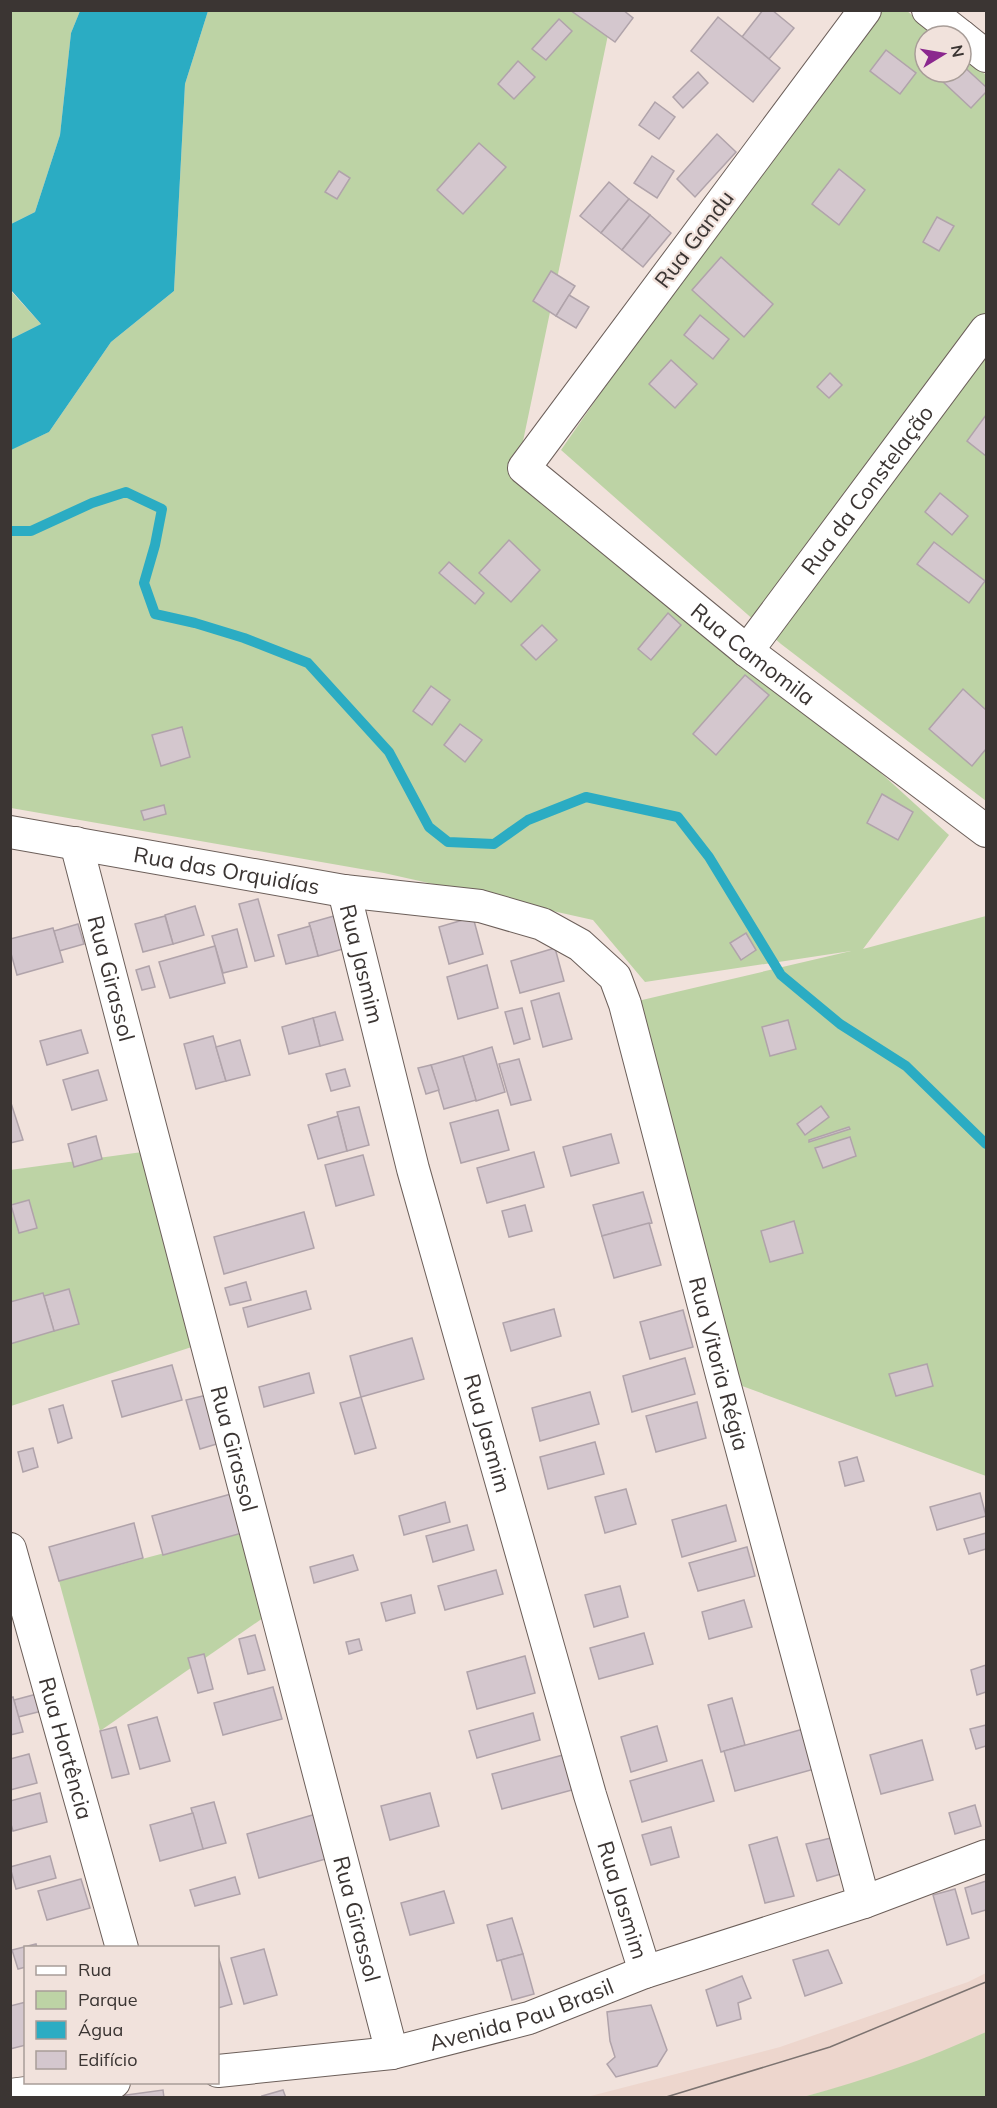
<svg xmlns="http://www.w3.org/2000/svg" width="997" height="2108" font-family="Mulish,sans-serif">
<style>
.built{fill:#edd6cd}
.green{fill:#bdd3a5}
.water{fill:#2bacc3}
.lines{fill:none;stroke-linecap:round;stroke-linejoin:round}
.stream{stroke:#2bacc3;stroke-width:10}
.building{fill:#d4c7ce;stroke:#b0a3aa;stroke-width:1.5}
.minor-casing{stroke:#6c5f5a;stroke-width:34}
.minor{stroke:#fff;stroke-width:32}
.tram{stroke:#7c7370;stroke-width:1.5}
.labels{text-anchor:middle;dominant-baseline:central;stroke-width:4.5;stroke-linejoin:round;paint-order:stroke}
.street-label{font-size:22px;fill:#3b3533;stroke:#f1e2dc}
</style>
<rect width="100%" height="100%" fill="#f1e2dc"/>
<!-- built -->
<polygon class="built" points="986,1973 986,2032 942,2053 880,2076 803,2097 583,2098 780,2047 968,1982"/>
<!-- green -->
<g class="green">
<polygon points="11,11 80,11 71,33 60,135 35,212 11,224"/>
<polygon points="208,11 613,11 522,446 949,835 863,949 986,916 986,1476 723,1379 625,1004 851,951 645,982 593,920 384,873 11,808 10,450 49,432 111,342 174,291 185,84"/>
<polygon points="866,11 907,11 938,36 925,36 925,72 961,72 961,55 986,75 986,801 781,644 561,450"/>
<polygon points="10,290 41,324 11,339 10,339"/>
<polygon points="157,1150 207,1342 11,1406 10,1170"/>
<polygon points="240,1533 263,1618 100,1731 59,1581"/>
<path d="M986,2032v65h-183c65,-18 122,-37 183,-65z"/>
</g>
<!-- water -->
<polygon class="water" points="80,11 208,11 185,84 174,291 111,342 49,432 11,450 11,339 41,324 11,290 11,224 35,212 60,135 71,33"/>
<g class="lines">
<!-- stream -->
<polyline class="stream" points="10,531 31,531 92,503 126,492 162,509 155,545 144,583 155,614 195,623 244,638 308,663 389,752 429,827 448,842 494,844 528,820 586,797 678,817 709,857 781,975 840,1024 906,1066 986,1144"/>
</g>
<!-- building -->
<g class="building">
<polygon points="570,10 623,10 633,18 615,42"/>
<polygon points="763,10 772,10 794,28 769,59 742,37"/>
<polygon points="718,17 780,68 753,102 691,51"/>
<polygon points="559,19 572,31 546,60 532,49"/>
<polygon points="886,50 916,73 900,94 870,71"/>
<polygon points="518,61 535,77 514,99 498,84"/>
<polygon points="961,64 986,87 986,92 971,108 941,80 949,72 961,72"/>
<polygon points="698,72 708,83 683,108 673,97"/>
<polygon points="655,102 675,117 659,139 639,125"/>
<polygon points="717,134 736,152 695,197 677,179"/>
<polygon points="479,143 506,167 463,214 437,190"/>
<polygon points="652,156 674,171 657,198 634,183"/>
<polygon points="839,169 865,190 839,225 812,204"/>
<polygon points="339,171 350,178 337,199 325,192"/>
<polygon points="609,182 629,199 601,233 580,216"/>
<polygon points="629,199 650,215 622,250 601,233"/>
<polygon points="650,215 671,233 643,267 622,250"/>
<polygon points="937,217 954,226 939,251 923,242"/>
<polygon points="721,257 773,304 744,337 692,290"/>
<polygon points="551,271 575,286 556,316 533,301"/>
<polygon points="569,295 589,307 576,328 556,316"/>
<polygon points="700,315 729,339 713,359 684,335"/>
<polygon points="671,360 697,384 675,408 649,384"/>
<polygon points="830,373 842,385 829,398 817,387"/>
<polygon points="986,415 986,456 967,441"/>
<polygon points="940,493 968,516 952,535 925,512"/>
<polygon points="509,540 540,570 511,602 479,573"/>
<polygon points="934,542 985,581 969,603 917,564"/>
<polygon points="449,562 484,593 475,604 439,573"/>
<polygon points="668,613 681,625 651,660 638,649"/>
<polygon points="542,625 557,640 536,660 521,645"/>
<polygon points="745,675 769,695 716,755 693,734"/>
<polygon points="431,686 450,700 432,725 413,711"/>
<polygon points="963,689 986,710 986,749 972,766 929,729"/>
<polygon points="460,724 482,740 465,762 444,745"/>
<polygon points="182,727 190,757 161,766 152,735"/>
<polygon points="882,794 913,812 898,840 867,823"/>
<polygon points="164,805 166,814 144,820 141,811"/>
<polygon points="258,899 274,956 255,961 239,904"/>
<polygon points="195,906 204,935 173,944 165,915"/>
<polygon points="165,916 173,944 143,952 135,924"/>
<polygon points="334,916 343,949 318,956 309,923"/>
<polygon points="473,917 483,954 449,964 439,927"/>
<polygon points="78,924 84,944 59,951 54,931"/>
<polygon points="310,926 318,956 286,964 278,935"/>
<polygon points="53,928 63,962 17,975 10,950 10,939"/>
<polygon points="237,929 247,967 223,973 212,936"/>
<polygon points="746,933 756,950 741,960 730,943"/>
<polygon points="215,946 225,983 170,998 159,962"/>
<polygon points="555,948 564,981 520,993 511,961"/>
<polygon points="487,965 498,1008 458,1019 447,977"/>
<polygon points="149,966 155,987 142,990 136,970"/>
<polygon points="559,993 572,1039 543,1047 531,1001"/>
<polygon points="522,1008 530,1039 514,1044 505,1012"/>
<polygon points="335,1012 343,1040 320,1046 313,1018"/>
<polygon points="313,1018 320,1046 289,1054 282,1027"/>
<polygon points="788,1020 796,1049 770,1056 762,1027"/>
<polygon points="81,1030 88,1053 47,1065 40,1041"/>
<polygon points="213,1036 226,1081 196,1089 184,1044"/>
<polygon points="240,1040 250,1075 226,1081 216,1047"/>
<polygon points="492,1047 505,1092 476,1101 463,1056"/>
<polygon points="463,1056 476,1100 444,1109 431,1065"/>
<polygon points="519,1059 531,1100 511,1105 499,1064"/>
<polygon points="431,1065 439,1090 426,1094 418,1068"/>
<polygon points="345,1069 350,1086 331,1091 326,1074"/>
<polygon points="98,1070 107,1100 72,1110 63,1080"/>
<polygon points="10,1100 23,1140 10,1143"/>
<polygon points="821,1106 829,1117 805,1135 797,1124"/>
<polygon points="359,1107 369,1145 347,1151 337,1112"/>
<polygon points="498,1110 509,1150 461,1163 450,1123"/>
<polygon points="338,1116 347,1151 318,1159 308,1125"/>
<polygon points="849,1127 850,1129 809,1142 809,1140"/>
<polygon points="611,1134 619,1163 571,1176 563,1147"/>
<polygon points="96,1136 102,1159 74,1167 68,1144"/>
<polygon points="850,1137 856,1156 823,1168 815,1148"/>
<polygon points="534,1152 544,1187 487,1203 477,1168"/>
<polygon points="363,1155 374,1195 336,1206 325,1165"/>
<polygon points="643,1192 652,1223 602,1236 593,1205"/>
<polygon points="29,1200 37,1228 19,1233 11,1205"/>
<polygon points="525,1205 532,1231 509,1237 502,1211"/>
<polygon points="304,1212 314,1248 224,1274 214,1237"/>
<polygon points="794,1221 803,1253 770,1262 761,1231"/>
<polygon points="649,1223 661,1265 614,1278 602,1236"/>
<polygon points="246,1282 251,1300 230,1305 225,1288"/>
<polygon points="69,1289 79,1324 54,1331 44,1296"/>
<polygon points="306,1291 311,1309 248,1327 243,1308"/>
<polygon points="43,1293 54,1331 10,1344 10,1302"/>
<polygon points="554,1309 561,1336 511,1351 503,1323"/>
<polygon points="683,1310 693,1347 650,1359 640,1322"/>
<polygon points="412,1338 424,1379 361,1397 350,1356"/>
<polygon points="685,1358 695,1394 632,1412 623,1376"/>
<polygon points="927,1364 933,1386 896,1396 889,1374"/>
<polygon points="172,1365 182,1400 122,1417 112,1381"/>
<polygon points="309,1373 314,1393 264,1407 259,1387"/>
<polygon points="590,1392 599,1424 540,1441 532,1408"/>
<polygon points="207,1395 220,1443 200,1449 186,1400"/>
<polygon points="361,1397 376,1448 355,1454 340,1403"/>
<polygon points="697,1402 706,1438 656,1452 646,1416"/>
<polygon points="63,1405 72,1438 58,1443 49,1409"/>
<polygon points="595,1442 604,1474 548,1489 540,1457"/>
<polygon points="33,1448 38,1467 23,1472 18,1452"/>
<polygon points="857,1457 864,1481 845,1486 839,1462"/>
<polygon points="626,1489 636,1524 605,1533 595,1497"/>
<polygon points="980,1493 986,1516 937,1530 930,1507"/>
<polygon points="231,1494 242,1533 163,1555 152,1516"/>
<polygon points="445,1502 450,1522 404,1535 399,1516"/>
<polygon points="726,1505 736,1541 682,1557 672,1520"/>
<polygon points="134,1523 143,1558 59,1581 49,1547"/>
<polygon points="467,1525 474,1550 433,1562 426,1536"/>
<polygon points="986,1533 986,1549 969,1554 964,1539"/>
<polygon points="747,1547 755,1576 698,1591 689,1563"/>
<polygon points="353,1555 358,1570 314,1583 310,1567"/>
<polygon points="496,1570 503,1594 445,1610 438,1586"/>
<polygon points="620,1586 628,1617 594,1627 585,1595"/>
<polygon points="411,1595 415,1613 386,1621 381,1603"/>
<polygon points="744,1600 752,1627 709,1639 702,1612"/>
<polygon points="644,1633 653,1664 599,1679 590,1648"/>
<polygon points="255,1635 265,1670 248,1674 239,1639"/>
<polygon points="359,1639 362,1650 349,1654 346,1642"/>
<polygon points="204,1654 213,1689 198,1693 188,1658"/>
<polygon points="525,1656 535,1693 477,1709 467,1672"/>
<polygon points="986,1665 986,1692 977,1695 971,1670"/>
<polygon points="273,1687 282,1719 223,1735 214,1703"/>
<polygon points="37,1694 42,1711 18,1717 14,1700"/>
<polygon points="13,1697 23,1732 10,1735 10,1698"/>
<polygon points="732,1698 745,1745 721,1752 708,1705"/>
<polygon points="533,1713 540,1740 477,1758 469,1731"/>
<polygon points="157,1717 170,1761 140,1769 128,1725"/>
<polygon points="986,1725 986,1746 976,1749 970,1729"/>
<polygon points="657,1726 667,1761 631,1772 621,1737"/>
<polygon points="116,1727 129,1774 112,1778 100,1731"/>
<polygon points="807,1728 818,1768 735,1791 724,1751"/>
<polygon points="922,1740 933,1780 881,1794 870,1755"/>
<polygon points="29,1754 37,1783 10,1790 10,1759"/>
<polygon points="563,1755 572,1790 502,1809 492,1774"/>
<polygon points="702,1760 714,1801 642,1822 630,1781"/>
<polygon points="40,1793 47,1822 13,1831 10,1821 10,1801"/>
<polygon points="430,1793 439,1826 390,1840 381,1806"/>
<polygon points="214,1802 226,1843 203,1849 191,1808"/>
<polygon points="975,1805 981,1826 955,1834 949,1813"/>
<polygon points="193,1813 203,1849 160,1861 150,1825"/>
<polygon points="316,1814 329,1858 259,1878 247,1834"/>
<polygon points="671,1827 679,1857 651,1865 642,1835"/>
<polygon points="777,1837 794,1896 765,1903 749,1845"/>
<polygon points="831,1838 841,1874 817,1881 806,1844"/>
<polygon points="50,1856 56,1878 16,1889 10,1867"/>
<polygon points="235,1877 240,1894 195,1906 190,1890"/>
<polygon points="81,1879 90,1908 47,1920 38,1891"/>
<polygon points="986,1881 986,1910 972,1914 965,1888"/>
<polygon points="955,1889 969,1938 947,1945 933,1895"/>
<polygon points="444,1891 454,1923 410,1935 401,1903"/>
<polygon points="512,1918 523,1954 497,1961 487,1925"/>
<polygon points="36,1944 37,1948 26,1948 26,1967 18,1969 12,1950"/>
<polygon points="264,1949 277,1995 244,2004 231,1958"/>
<polygon points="828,1950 842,1983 805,1996 793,1960"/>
<polygon points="523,1954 534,1994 512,2000 501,1960"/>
<polygon points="218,1956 232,2004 218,2008"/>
<polygon points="742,1976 751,1998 738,2003 741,2019 717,2026 706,1990"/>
<polygon points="26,2002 26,2045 10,2049 10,2006"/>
<polygon points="651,2005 667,2050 657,2066 616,2077 607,2064 615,2057 610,2041 607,2012"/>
<polygon points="163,2090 164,2098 112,2098 112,2097"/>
<polygon points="283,2090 286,2098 263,2098 262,2096"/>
</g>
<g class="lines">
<!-- minor casing -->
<g class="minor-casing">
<g id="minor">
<path id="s1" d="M865,10l-341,458 223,183 239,180"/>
<polyline points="928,10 961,36"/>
<polyline points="961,36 986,56"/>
<path id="s2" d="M747,651l239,-321"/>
<path id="s3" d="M10,832l334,59 136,15 62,18 38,21 35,32 10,27 98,375 141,523"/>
<path id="s4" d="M76,843l316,1210"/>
<path id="s5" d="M344,891l69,278 177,626 55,177"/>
<path id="s6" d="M10,1549l112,399"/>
<path id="s7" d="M218,2071l174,-18 137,-35 116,-46 219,-70 122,-46"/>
<polyline points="10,2095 114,2082"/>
</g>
</g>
<!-- minor -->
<use href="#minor" class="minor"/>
<!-- tram -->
<polyline class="tram" points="663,2098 830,2047 986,1982"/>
</g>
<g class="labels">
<!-- street labels -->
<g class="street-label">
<text transform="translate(694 239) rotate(-53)">Rua Gandu</text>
<text stroke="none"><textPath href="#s2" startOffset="201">Rua da Constelação</textPath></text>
<text stroke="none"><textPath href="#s1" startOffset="866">Rua Camomila</textPath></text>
<text stroke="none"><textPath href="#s3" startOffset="220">Rua das Orquidías</textPath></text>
<text stroke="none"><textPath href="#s5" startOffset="75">Rua Jasmim</textPath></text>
<text stroke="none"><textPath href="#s4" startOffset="140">Rua Girassol</textPath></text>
<text stroke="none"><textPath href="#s3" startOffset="1032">Rua Vitoria Régia</textPath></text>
<text stroke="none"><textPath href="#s5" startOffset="561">Rua Jasmim</textPath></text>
<text stroke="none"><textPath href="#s4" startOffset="626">Rua Girassol</textPath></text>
<text stroke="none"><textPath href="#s6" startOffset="207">Rua Hortência</textPath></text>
<text stroke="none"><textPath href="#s5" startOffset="1047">Rua Jasmim</textPath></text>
<text stroke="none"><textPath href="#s4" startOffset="1112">Rua Girassol</textPath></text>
<text stroke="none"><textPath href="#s7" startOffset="310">Avenida Pau Brasil</textPath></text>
</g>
</g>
<!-- border -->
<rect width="997" height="2108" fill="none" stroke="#3b3533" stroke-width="24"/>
<!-- legend -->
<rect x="24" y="1946" width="195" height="138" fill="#f1e2dc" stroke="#a89d98" stroke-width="1.5"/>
<rect x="36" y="1966" width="30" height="9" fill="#ffffff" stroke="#a89d98" stroke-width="1.5"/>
<text x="78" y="1976" font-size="18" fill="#3b3533">Rua</text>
<rect x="36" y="1991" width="30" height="18" fill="#bdd3a5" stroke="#a89d98" stroke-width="1.5"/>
<text x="78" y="2006" font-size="18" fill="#3b3533">Parque</text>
<rect x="36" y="2021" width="30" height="18" fill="#2bacc3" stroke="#a89d98" stroke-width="1.5"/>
<text x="78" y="2036" font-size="18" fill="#3b3533">Água</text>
<rect x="36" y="2051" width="30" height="18" fill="#d4c7ce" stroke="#a89d98" stroke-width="1.5"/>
<text x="78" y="2066" font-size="18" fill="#3b3533">Edifício</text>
<!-- north arrow -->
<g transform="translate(943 54) rotate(79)"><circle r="28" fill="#f1e2dc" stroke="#a89d98" stroke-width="1.5"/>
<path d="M0-4.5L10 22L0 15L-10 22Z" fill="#8b278e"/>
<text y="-9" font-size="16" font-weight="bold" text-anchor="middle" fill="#3b3533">N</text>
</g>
</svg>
